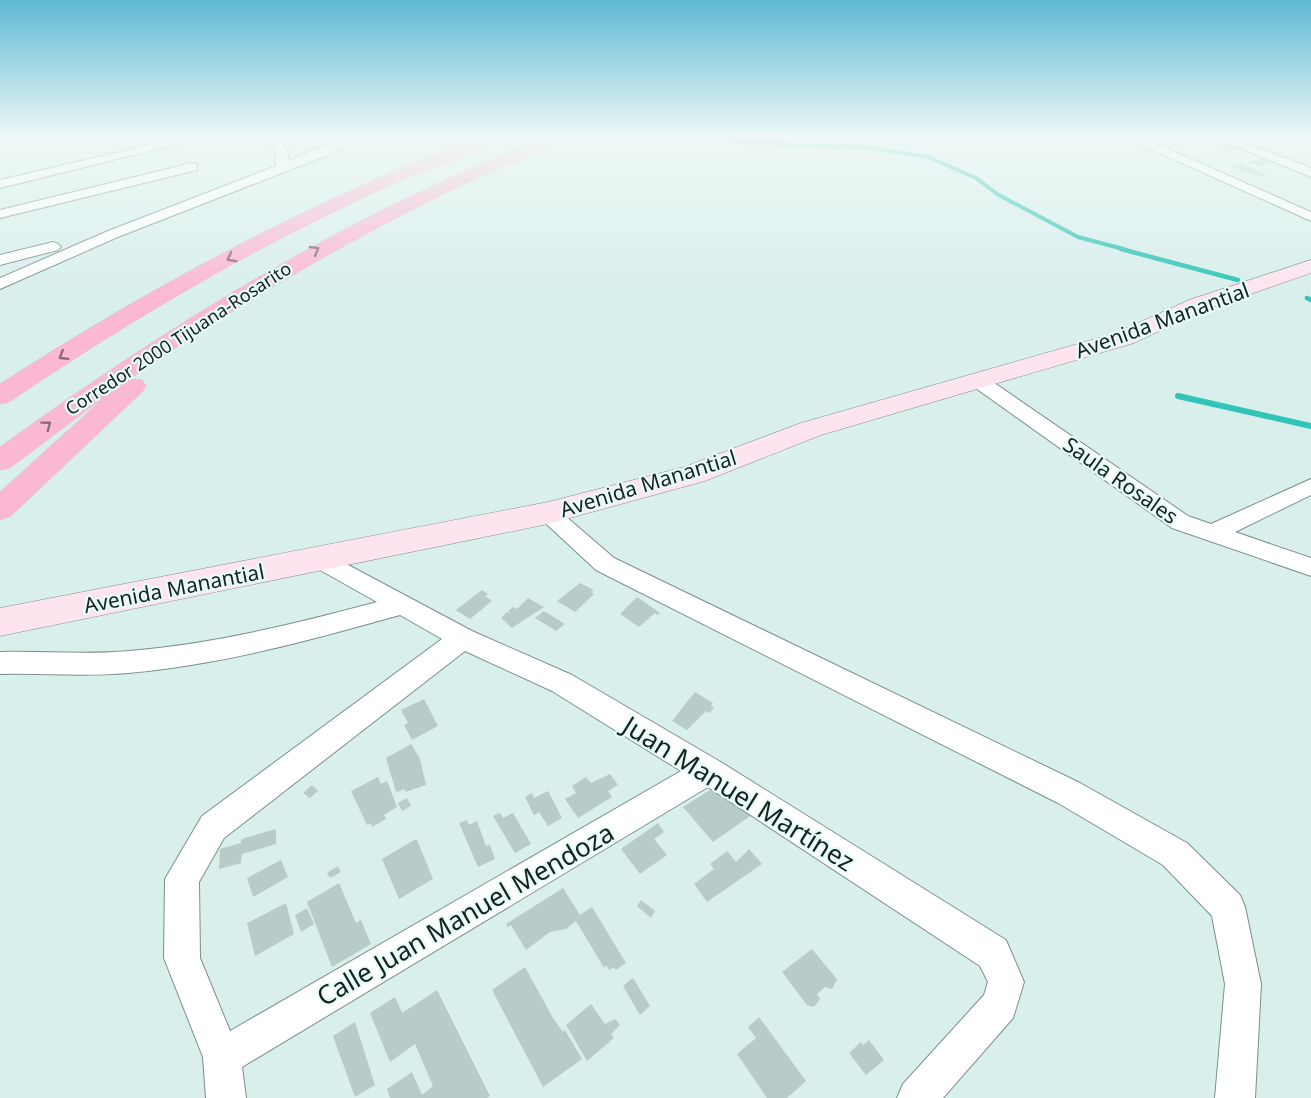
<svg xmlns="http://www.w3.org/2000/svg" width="1311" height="1098" font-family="'Noto Sans',sans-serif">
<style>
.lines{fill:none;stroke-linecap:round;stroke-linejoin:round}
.stream-far2{stroke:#32c4b8;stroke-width:4}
.stream-far1{stroke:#32c4b8;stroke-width:4.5}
.stream{stroke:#32c4b8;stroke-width:6}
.building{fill:#b7ccc9}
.minor-casing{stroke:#7c8f8d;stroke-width:2}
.secondary-casing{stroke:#7c8f8d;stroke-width:1}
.trunk-casing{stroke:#cccece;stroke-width:1}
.minor{fill:#fff;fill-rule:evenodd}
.secondary{fill:#fee4ef;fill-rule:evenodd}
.trunk{fill:#fbb8d4;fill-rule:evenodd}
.oneway{stroke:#8a6c7a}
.labels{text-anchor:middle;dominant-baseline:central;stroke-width:4.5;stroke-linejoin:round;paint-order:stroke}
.far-street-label{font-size:18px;fill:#192120;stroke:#e6fcf9}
.street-label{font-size:21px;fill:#192120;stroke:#e6fcf9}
.near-street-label{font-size:26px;fill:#192120;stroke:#e6fcf9}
</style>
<rect width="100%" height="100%" fill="#d9efec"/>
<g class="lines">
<!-- stream-far2 -->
<polyline class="stream-far2" points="726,137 747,143 864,147 928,157 976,178 997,194 1078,237 1127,250"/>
<!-- stream-far1 -->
<g class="stream-far1">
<polyline points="1121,249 1238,280"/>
<polyline points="1307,298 1311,300"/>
</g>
<!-- stream -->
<polyline class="stream" points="1178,396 1311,426"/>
</g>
<!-- building -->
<g class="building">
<polygon points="62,137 66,141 48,145 42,139"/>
<polygon points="1224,143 1237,148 1228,150 1232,152 1228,152 1209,145"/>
<polygon points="1267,157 1276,161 1258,166 1247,162"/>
<polygon points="1241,163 1255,170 1268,175 1261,176 1243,172 1230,165"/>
<polygon points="580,583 594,590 591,592 594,594 575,612 557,601"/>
<polygon points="482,590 488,594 485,596 492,601 470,619 456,610"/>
<polygon points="637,597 660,613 658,615 655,613 639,627 620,614"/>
<polygon points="528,598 544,607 512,628 501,618 507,612 511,614 508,611 513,607 517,609"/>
<polygon points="544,611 565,624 556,631 535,618"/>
<polygon points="695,692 713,703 711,706 714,708 709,713 706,711 687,730 672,721"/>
<polygon points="424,699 438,726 412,740 404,725 408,723 401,710"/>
<polygon points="411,744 420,759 426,785 405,792 405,789 396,792 386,758"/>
<polygon points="610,774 618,785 608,791 612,797 578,818 565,799 576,793 572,786 586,777 591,783"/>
<polygon points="378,777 381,784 387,781 397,807 384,815 386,819 372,827 371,823 367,825 351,791"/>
<polygon points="312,785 318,791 310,798 303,793"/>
<polygon points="716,786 753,814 713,842 683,807"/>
<polygon points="548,791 562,818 548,826 539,812 534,815 525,797 532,793 534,798"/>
<polygon points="407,798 411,806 402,811 398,803"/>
<polygon points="500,813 503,818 513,813 531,844 515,853 493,816"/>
<polygon points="467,820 469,825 477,821 486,846 490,845 495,859 478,867 459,823"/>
<polygon points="658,823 664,832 654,839 667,855 640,874 621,849"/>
<polygon points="276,829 276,844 242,854 241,863 219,869 220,849 241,843 241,839"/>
<polygon points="414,840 417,840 433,879 399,899 382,859"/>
<polygon points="749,849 762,864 707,902 694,884 714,869 710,864 727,851 736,862"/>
<polygon points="281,860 288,877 253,897 247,878"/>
<polygon points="338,866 341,872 330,878 327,873"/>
<polygon points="339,883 356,923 361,920 371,944 332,967 307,902"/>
<polygon points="563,888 580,915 592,907 626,963 616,970 614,967 609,970 606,965 604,968 576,921 566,929 550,932 526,950 511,925 508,927 506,924"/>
<polygon points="641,900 655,911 651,918 637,906"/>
<polygon points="286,903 294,934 255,956 247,923"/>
<polygon points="307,908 314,924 301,932 295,915"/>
<polygon points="812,949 837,979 832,989 825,987 817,994 820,999 814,1007 807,1005 782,972"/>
<polygon points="525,967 553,1018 563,1032 565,1030 582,1059 543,1087 492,990"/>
<polygon points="633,978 650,1006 640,1015 623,986"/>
<polygon points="437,990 490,1096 487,1098 390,1098 387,1089 412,1072 422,1095 433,1086 415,1044 390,1062 370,1013 395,997 402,1013"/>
<polygon points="591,1004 605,1024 615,1019 620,1025 611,1034 614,1038 587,1061 566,1025"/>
<polygon points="759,1017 806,1081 787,1098 767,1098 737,1054 756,1038 748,1027"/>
<polygon points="355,1022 375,1085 355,1097 333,1036"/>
<polygon points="869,1040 884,1060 866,1075 849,1053 861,1042 863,1045"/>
</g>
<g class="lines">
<!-- minor casing -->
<g class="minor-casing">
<g id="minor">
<polygon points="0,137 16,137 0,143"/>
<polygon points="183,137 206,137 0,188 0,180"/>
<polygon points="264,137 277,137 287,150 289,161 342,137 358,137 328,155 118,237 0,289 0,278 108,231 276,166 275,151"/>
<polygon points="447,137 461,137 473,147 463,150"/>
<polygon points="1124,137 1141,137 1311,212 1311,221"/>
<polygon points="1213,137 1230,137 1311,168 1311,177"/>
<polygon points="192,163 197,164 197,170 0,218 0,210"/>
<polygon points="53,242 58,244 61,247 58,250 0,265 0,255"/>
<polygon points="977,374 984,376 1188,516 1211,524 1311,479 1311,495 1235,532 1311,558 1311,576 1172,528 970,384 967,380 970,376"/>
<polygon points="548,505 556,508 614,558 1080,783 1187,843 1240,895 1245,907 1261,984 1255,1098 1215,1098 1225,984 1212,916 1163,865 1058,803 596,570 540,518 537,513 540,508"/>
<path d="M320,550l152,81 100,44 147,86 287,179 18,42 -11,36 -70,80h-46l6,-14 81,-89 4,-13 -8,-16 -272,-179 -466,280 4,31h-40l-3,-41 -39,-99 1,-79 37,-63 240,-177 -42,-24c-89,25 -179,50 -272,58 -43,4 -85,0 -128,1v-22c43,-1 86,3 129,-1 84,-7 166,-27 248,-49l-66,-37 -3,-6 3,-6zM465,651l87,40 129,80 -451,260 -30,-73 -1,-76 25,-44z"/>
</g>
</g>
<!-- secondary casing -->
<g class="secondary-casing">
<polygon id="secondary" points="1311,260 1311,273 1205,310 1134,343 821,435 705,481 548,524 0,636 0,608 548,502 684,467 801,423 1116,333 1189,300"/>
</g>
<!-- trunk casing -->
<g class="trunk-casing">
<g id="trunk">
<path d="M478,137h24c-8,11 -82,36 -100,43 -138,61 -267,137 -393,222l-9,2v-20c152,-98 309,-182 478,-247z"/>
<path d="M545,137h23c-9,11 -70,31 -87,39 -119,56 -231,121 -340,195l-11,8 12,1 4,6 -4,6 -131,124 -11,4v-28l107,-97 -97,73 -10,2v-23c174,-126 345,-230 545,-310z"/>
</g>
</g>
<!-- minor -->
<use href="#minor" class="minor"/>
<!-- secondary -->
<use href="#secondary" class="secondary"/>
<!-- trunk -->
<use href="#trunk" class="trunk"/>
</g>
<!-- one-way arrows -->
<defs><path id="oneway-chevron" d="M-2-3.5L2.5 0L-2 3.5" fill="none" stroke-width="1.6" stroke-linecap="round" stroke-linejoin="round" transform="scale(1.5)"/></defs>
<g class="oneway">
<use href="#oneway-chevron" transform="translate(315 250) rotate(-30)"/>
<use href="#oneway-chevron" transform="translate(231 258) rotate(151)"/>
<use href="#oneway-chevron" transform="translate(63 356) rotate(148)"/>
<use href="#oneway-chevron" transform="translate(47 425) rotate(-37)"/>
</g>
<!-- sky -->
<linearGradient id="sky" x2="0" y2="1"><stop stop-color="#5fbad5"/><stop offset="0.47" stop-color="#eef8f6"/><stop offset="1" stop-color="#eef8f6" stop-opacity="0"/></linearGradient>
<rect width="1311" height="291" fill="url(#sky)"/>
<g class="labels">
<!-- far-street labels -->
<g class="far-street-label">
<text transform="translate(178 338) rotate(-33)">Corredor 2000 Tijuana-Rosarito</text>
</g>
<!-- street labels -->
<g class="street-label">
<text transform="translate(1162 320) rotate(-20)">Avenida Manantial</text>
<text transform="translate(1121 480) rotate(35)">Saula Rosales</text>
<text transform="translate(648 483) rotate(-17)">Avenida Manantial</text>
<text transform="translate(174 588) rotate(-11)">Avenida Manantial</text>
</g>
<!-- near-street labels -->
<g class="near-street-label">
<text transform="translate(739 793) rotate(32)">Juan Manuel Martínez</text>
<text transform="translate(465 914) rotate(-30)">Calle Juan Manuel Mendoza</text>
</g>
</g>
</svg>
